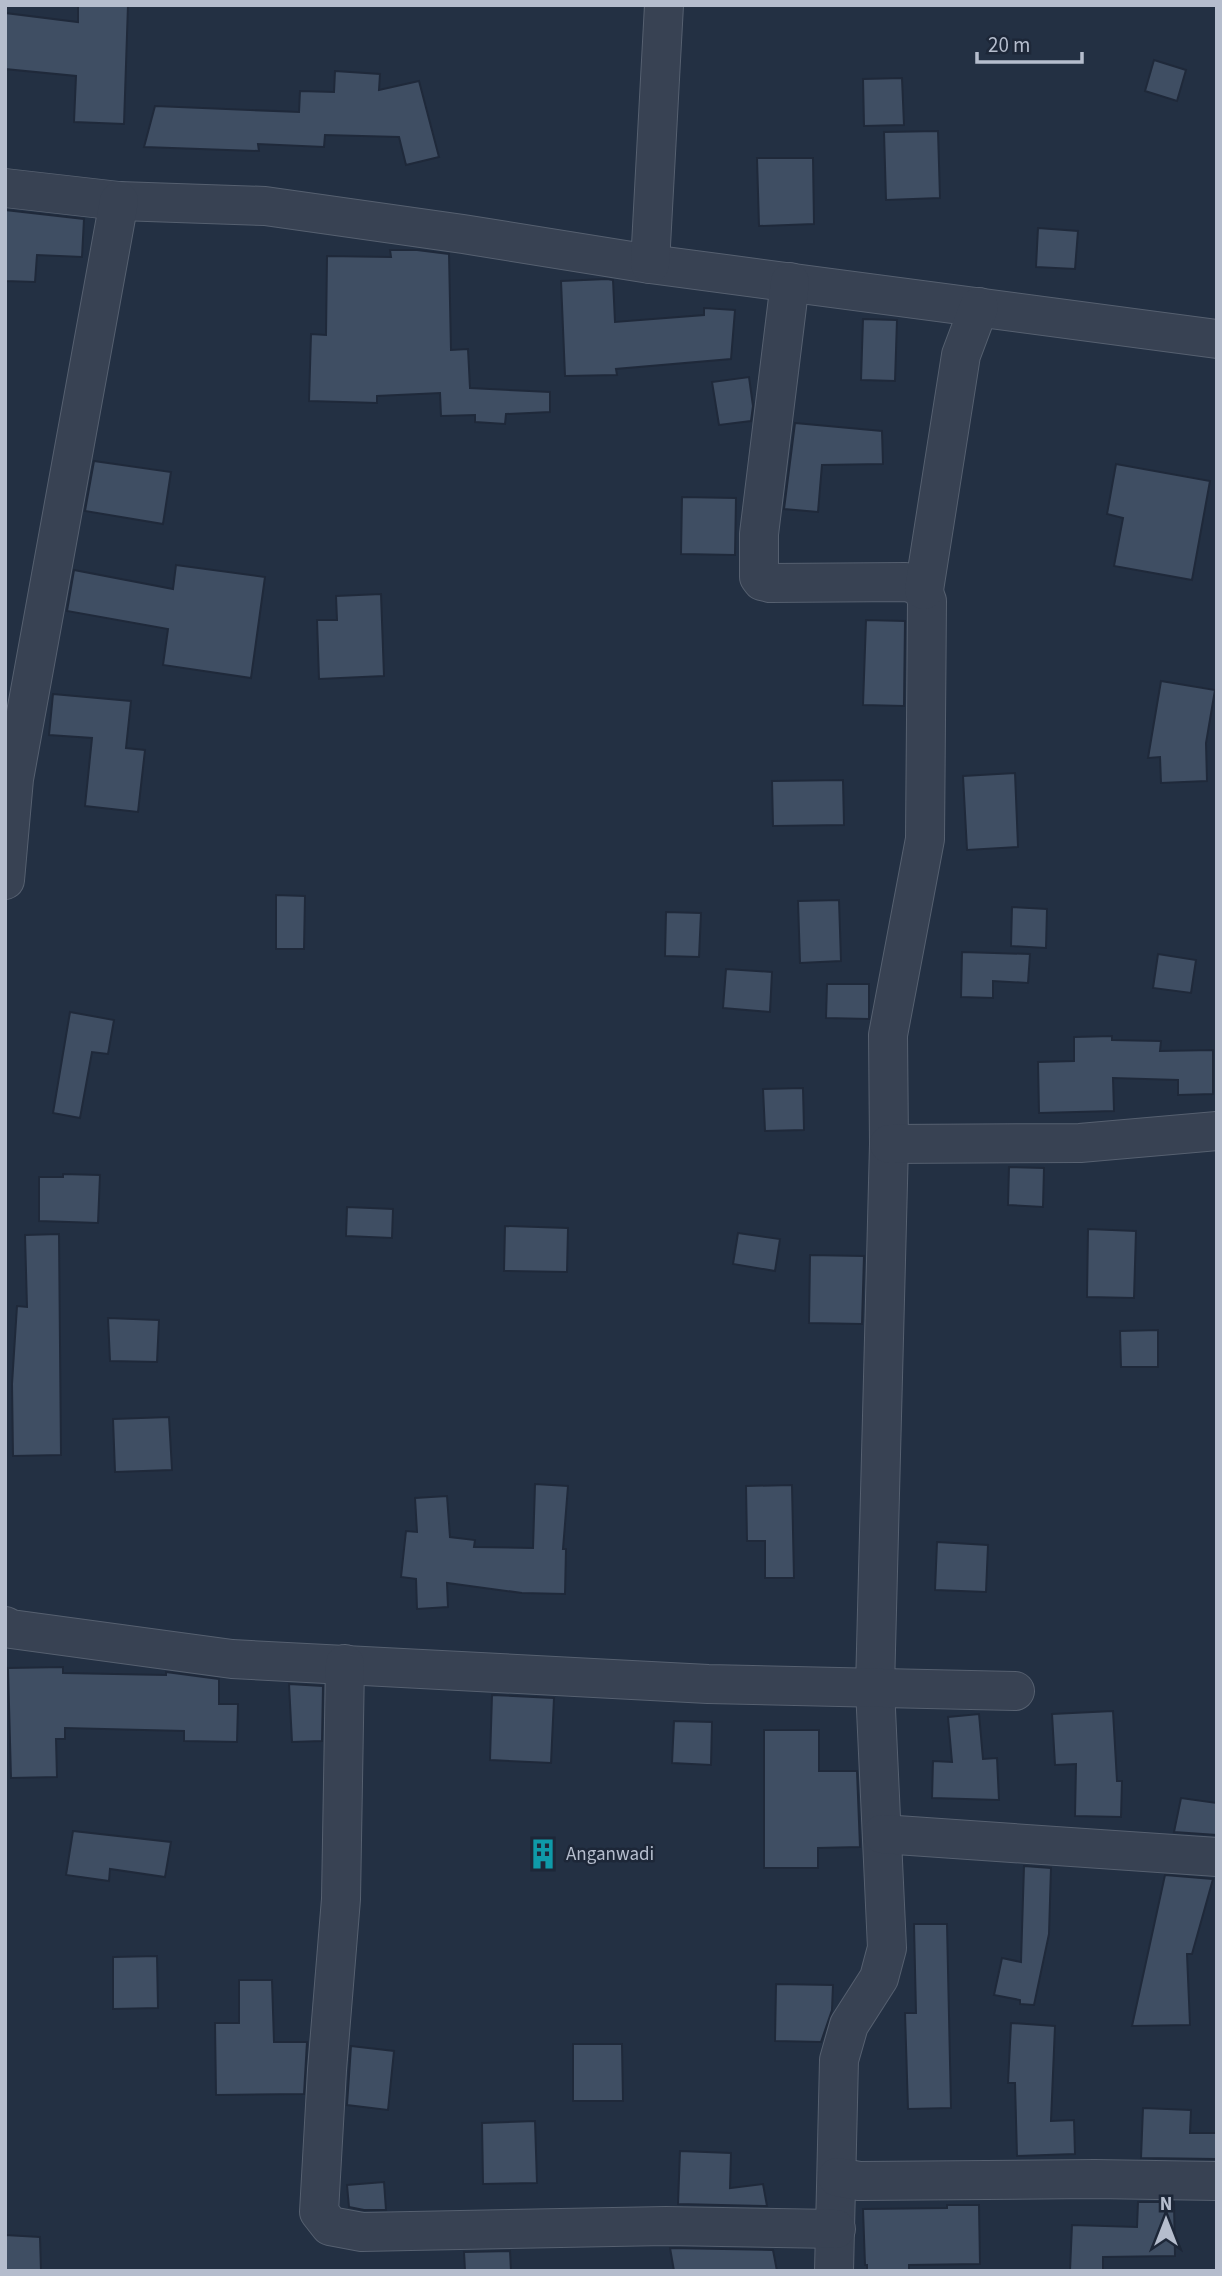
<svg xmlns="http://www.w3.org/2000/svg" width="1222" height="2276" font-family="'Source Sans 3',sans-serif">
<style>
.building{fill:#3f4e63;stroke:#1f293a;stroke-width:2}
.lines{fill:none;stroke-linecap:round;stroke-linejoin:round}
.minor-casing{stroke:#566070;stroke-width:40}
.minor{stroke:#384253;stroke-width:38}
.labels{text-anchor:middle;dominant-baseline:central;stroke-width:5;stroke-linejoin:round;paint-order:stroke}
.poi-label{font-size:19px;fill:#b5bdcd;stroke:#1d2738;text-anchor:start}
</style>
<rect width="100%" height="100%" fill="#233043"/>
<!-- building -->
<g class="building">
<polygon points="78,5 128,5 124,124 74,122 76,76 5,69 5,13 78,22"/>
<polygon points="1154,60 1186,70 1177,101 1145,91"/>
<polygon points="335,71 380,74 379,90 419,81 439,157 406,165 399,137 325,135 324,147 258,144 259,151 144,147 155,106 299,112 300,91 334,92"/>
<polygon points="902,78 904,125 864,126 863,79"/>
<polygon points="938,131 940,198 886,200 884,132"/>
<polygon points="757,158 813,158 814,224 759,226"/>
<polygon points="5,210 84,219 82,257 37,255 35,282 5,281"/>
<polygon points="1038,228 1078,231 1075,269 1036,267"/>
<polygon points="390,250 417,250 449,254 451,350 468,349 470,388 550,392 550,412 506,414 505,424 475,422 475,415 441,416 440,393 377,396 377,403 309,401 311,334 326,335 327,256 391,257"/>
<polygon points="607,279 613,280 615,322 704,315 704,308 735,310 731,359 616,369 617,375 565,376 561,281"/>
<polygon points="863,319 897,320 895,381 861,380"/>
<polygon points="749,377 753,406 751,421 719,425 712,382"/>
<polygon points="795,423 882,431 883,464 822,465 818,512 784,509"/>
<polygon points="94,461 171,472 163,524 85,511"/>
<polygon points="1116,464 1210,481 1192,580 1114,566 1123,518 1107,514"/>
<polygon points="682,497 736,498 735,555 681,554"/>
<polygon points="176,565 265,577 251,678 163,665 168,629 67,611 74,570 173,589"/>
<polygon points="381,594 384,676 319,679 317,620 337,620 336,596"/>
<polygon points="866,620 905,621 904,706 863,705"/>
<polygon points="1161,681 1215,690 1206,743 1207,781 1161,783 1160,757 1148,758"/>
<polygon points="53,694 131,701 126,748 145,750 138,812 85,806 92,738 49,735"/>
<polygon points="1015,773 1018,847 967,850 963,776"/>
<polygon points="843,780 844,825 773,826 772,781"/>
<polygon points="276,895 305,896 304,949 276,949"/>
<polygon points="839,900 841,961 800,963 798,901"/>
<polygon points="1012,907 1047,909 1046,948 1011,946"/>
<polygon points="666,912 701,913 699,957 665,956"/>
<polygon points="962,952 1030,954 1028,983 993,981 993,998 961,997"/>
<polygon points="1158,954 1196,960 1191,993 1153,988"/>
<polygon points="726,969 772,972 770,1012 723,1008"/>
<polygon points="827,984 869,984 869,1019 826,1018"/>
<polygon points="70,1012 114,1020 108,1054 92,1052 80,1118 53,1113"/>
<polygon points="1112,1036 1112,1040 1161,1041 1160,1051 1213,1050 1213,1094 1178,1095 1178,1080 1113,1078 1114,1111 1039,1113 1038,1062 1074,1061 1074,1037"/>
<polygon points="803,1088 804,1130 765,1131 763,1089"/>
<polygon points="1009,1167 1044,1168 1043,1207 1008,1205"/>
<polygon points="63,1174 100,1175 98,1223 39,1221 39,1177 63,1177"/>
<polygon points="347,1207 393,1209 392,1238 346,1236"/>
<polygon points="505,1226 568,1228 567,1272 504,1271"/>
<polygon points="1088,1229 1136,1231 1134,1298 1087,1297"/>
<polygon points="738,1233 780,1239 775,1271 733,1264"/>
<polygon points="59,1234 61,1455 13,1456 12,1384 17,1306 27,1307 25,1235"/>
<polygon points="810,1255 864,1256 862,1324 809,1323"/>
<polygon points="108,1318 159,1320 157,1362 110,1361"/>
<polygon points="1158,1330 1158,1367 1121,1367 1120,1331"/>
<polygon points="169,1417 172,1470 115,1472 113,1419"/>
<polygon points="535,1484 568,1486 563,1549 566,1549 565,1594 522,1593 447,1583 448,1607 417,1609 416,1579 401,1577 406,1531 417,1532 415,1498 447,1496 450,1537 475,1540 474,1547 533,1548"/>
<polygon points="792,1485 794,1578 765,1578 765,1541 747,1541 746,1486"/>
<polygon points="937,1542 988,1545 986,1592 935,1590"/>
<polygon points="63,1667 63,1673 166,1675 166,1672 219,1679 219,1704 238,1704 237,1742 184,1741 184,1731 65,1728 65,1739 56,1739 57,1777 11,1778 8,1668"/>
<polygon points="289,1684 323,1686 322,1741 292,1742"/>
<polygon points="492,1695 554,1698 551,1763 490,1760"/>
<polygon points="1113,1711 1117,1781 1122,1781 1121,1817 1075,1816 1076,1764 1055,1765 1052,1714"/>
<polygon points="979,1714 983,1759 997,1758 999,1800 932,1798 933,1761 952,1762 948,1717"/>
<polygon points="674,1721 712,1722 711,1765 672,1763"/>
<polygon points="764,1730 819,1730 819,1771 857,1771 860,1847 818,1848 818,1868 764,1868"/>
<polygon points="1181,1798 1217,1803 1217,1835 1174,1832"/>
<polygon points="73,1831 171,1842 165,1877 110,1869 109,1881 66,1875"/>
<polygon points="1024,1866 1051,1868 1049,1934 1034,2005 1020,2004 1020,2000 994,1995 1002,1958 1021,1962"/>
<polygon points="1165,1875 1213,1879 1192,1954 1187,1954 1190,2025 1132,2026"/>
<polygon points="914,1924 947,1924 951,2108 908,2109 905,2013 916,2013"/>
<polygon points="157,1956 158,2008 113,2009 113,1957"/>
<polygon points="239,1980 272,1980 274,2042 307,2042 304,2094 216,2095 215,2023 239,2023"/>
<polygon points="776,1984 833,1985 832,2010 821,2042 775,2041"/>
<polygon points="1011,2023 1055,2026 1051,2121 1074,2120 1075,2154 1017,2156 1015,2083 1008,2083"/>
<polygon points="573,2044 622,2044 623,2101 573,2101"/>
<polygon points="351,2046 394,2051 388,2110 347,2105"/>
<polygon points="1143,2108 1191,2110 1190,2133 1217,2133 1217,2159 1141,2158"/>
<polygon points="535,2121 537,2183 483,2184 482,2123"/>
<polygon points="680,2151 731,2153 730,2188 763,2184 767,2206 678,2204"/>
<polygon points="384,2182 386,2210 364,2210 349,2207 347,2185"/>
<polygon points="1138,2202 1174,2202 1175,2256 1103,2257 1103,2271 1070,2271 1072,2225 1137,2227"/>
<polygon points="947,2205 979,2205 980,2264 909,2265 909,2271 867,2271 867,2265 865,2265 863,2209 947,2208"/>
<polygon points="5,2235 40,2237 41,2271 5,2271"/>
<polygon points="670,2248 773,2250 777,2271 674,2271"/>
<polygon points="510,2251 511,2271 465,2271 464,2252"/>
</g>
<g class="lines">
<!-- minor casing -->
<g class="minor-casing">
<g id="minor">
<polyline points="5,188 119,201 265,206 463,234 650,264 1217,339"/>
<polyline points="650,264 664,5"/>
<path d="M790,282l-31,252v43l3,4 8,2 136,-1c13,3 17,6 21,19l-2,238 -37,196 1,109 -14,544 12,260 -8,30 -30,47 -10,35 -5,211"/>
<polyline points="924,590 961,355 979,307"/>
<polyline points="5,880 14,779 119,201"/>
<polyline points="889,1144 1080,1143 1217,1131"/>
<polyline points="5,1626 11,1629 232,1659 708,1684 1015,1691"/>
<polyline points="345,1664 341,1899 327,2070 319,2212 330,2226 362,2232 666,2226 836,2229"/>
<polyline points="882,1834 1217,1857"/>
<polyline points="837,2177 859,2181 1095,2179 1217,2181"/>
</g>
</g>
<!-- minor -->
<use href="#minor" class="minor"/>
</g>
<!-- icons -->
<defs>
<g id="building-bare" transform="scale(2.415)"><path d="M-4-6H4V6H1V3H-1V6H-4ZM-2.5-4.3h1.7v1.8h-1.7ZM.8-4.3h1.7v1.8H.8ZM-2.5-1h1.7V.8h-1.7ZM.8-1h1.7V.8H.8Z" fill="#0f9aa8" stroke="#1d2738" stroke-width="2.5" paint-order="stroke"/></g>
</defs>
<g fill-rule="evenodd">
<use href="#building-bare" x="543" y="1854"/>
</g>
<g class="labels">
<!-- poi labels -->
<g class="poi-label">
<text x="566" y="1854">Anganwadi</text>
</g>
</g>
<!-- border -->
<rect width="1222" height="2276" fill="none" stroke="#b5bdcd" stroke-width="14"/>
<!-- north arrow -->
<g transform="translate(1166 2220)" stroke="#1d2738" stroke-width="5" paint-order="stroke">
<path d="M0-5L12 26L0 18L-12 26Z" fill="#b5bdcd"/>
<text y="-10" font-size="19" font-weight="bold" text-anchor="middle" fill="#b5bdcd">N</text>
</g>
<!-- scale -->
<path d="M977 52v10h105v-10" fill="none" stroke="#b5bdcd" stroke-width="3.5"/>
<text x="988" y="52" font-size="21" fill="#b5bdcd" stroke="#1d2738" stroke-width="5" paint-order="stroke">20 m</text>
</svg>
